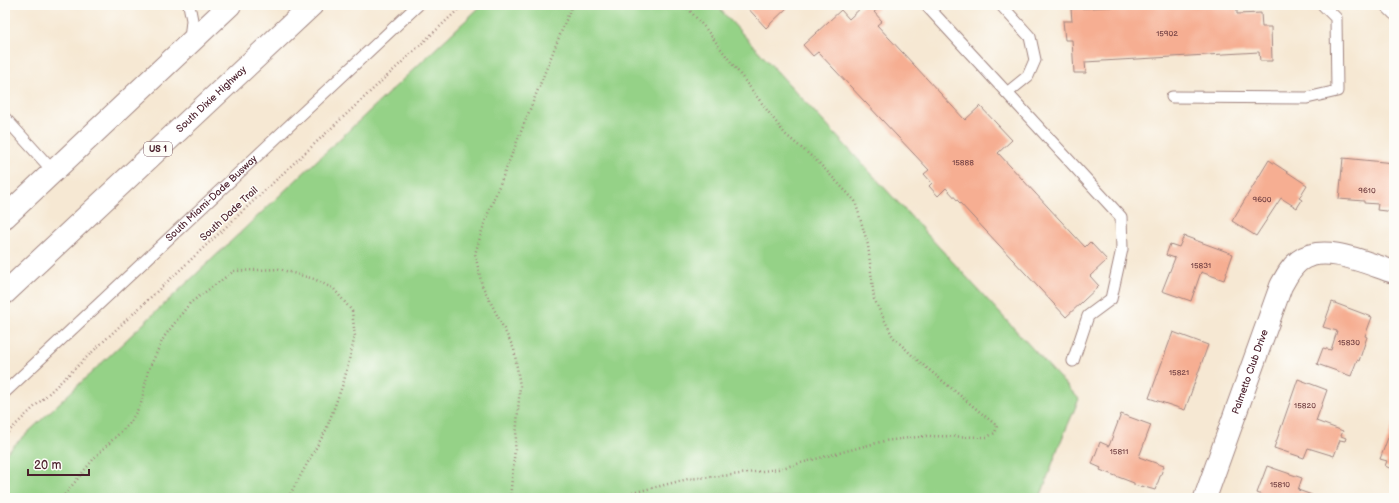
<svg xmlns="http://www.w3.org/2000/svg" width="1399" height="503" font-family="'Balsamiq Sans',sans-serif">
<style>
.green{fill:#95d287;stroke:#707859}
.building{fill:#f6ae92}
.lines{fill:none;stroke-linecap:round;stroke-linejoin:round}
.service-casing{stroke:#a0847f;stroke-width:13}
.minor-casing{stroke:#a0847f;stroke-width:24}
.trunk-casing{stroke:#a0847f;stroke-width:24}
.path{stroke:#a0847f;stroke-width:2.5;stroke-dasharray:1 3;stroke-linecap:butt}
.service{stroke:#fff;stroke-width:11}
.minor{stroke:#fff;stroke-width:22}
.trunk{stroke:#fff;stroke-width:22}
.labels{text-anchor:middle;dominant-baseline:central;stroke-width:3;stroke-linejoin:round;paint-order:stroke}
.number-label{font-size:8px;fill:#754345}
.shield{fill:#fdfcf7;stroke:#806168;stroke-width:1}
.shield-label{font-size:9px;font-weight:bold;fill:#4a1f2b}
.street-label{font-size:10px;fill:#4a1f2b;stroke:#fdfcf7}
</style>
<rect width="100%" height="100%" fill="#fdfcf7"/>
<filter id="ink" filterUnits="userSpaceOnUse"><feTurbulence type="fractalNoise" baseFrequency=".025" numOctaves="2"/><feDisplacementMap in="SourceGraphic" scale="8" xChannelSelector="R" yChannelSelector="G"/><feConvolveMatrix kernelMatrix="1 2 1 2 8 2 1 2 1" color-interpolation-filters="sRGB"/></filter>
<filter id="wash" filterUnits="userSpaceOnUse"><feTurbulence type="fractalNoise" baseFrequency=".012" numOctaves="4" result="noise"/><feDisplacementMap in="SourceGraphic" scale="16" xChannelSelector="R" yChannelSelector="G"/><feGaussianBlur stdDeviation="0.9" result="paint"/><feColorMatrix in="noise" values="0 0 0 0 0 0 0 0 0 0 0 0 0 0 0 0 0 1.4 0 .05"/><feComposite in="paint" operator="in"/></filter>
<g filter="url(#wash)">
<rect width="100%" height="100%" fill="#f6e8d3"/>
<!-- green -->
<polygon class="green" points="482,5 716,5 1079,399 1058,448 1040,498 5,498 5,454"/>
<g id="blocks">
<!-- building -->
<g class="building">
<polygon points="745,5 790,5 766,28"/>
<polygon points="864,5 877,5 879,8 874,12 882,21 877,25 965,120 980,106 1012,140 998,153 1085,247 1090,242 1107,260 1090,276 1099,286 1066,317 946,188 938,196 929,186 932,183 924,174 929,170 818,52 813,56 803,45 841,10 849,19"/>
<polygon points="1146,5 1237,5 1237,14 1261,13 1262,27 1271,27 1272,61 1260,61 1259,52 1085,62 1086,73 1074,73 1072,40 1065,40 1063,21 1072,21 1071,9"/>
<polygon points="1343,158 1394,163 1394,212 1377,210 1378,204 1364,203 1364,201 1339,199"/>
<polygon points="1269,160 1307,185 1299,198 1302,200 1297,208 1281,198 1256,236 1232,221"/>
<polygon points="1184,236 1233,254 1224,280 1201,272 1191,301 1162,291 1175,258 1166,255 1170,244 1179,247"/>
<polygon points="1332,302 1372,317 1365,336 1367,337 1359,361 1357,360 1351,376 1317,364 1323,348 1331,350 1337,331 1323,327"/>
<polygon points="1173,332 1208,345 1185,410 1149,398"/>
<polygon points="1298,379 1327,390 1316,421 1343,431 1341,436 1346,438 1345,441 1340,440 1334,456 1308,448 1304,458 1274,448"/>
<polygon points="1121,414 1151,425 1139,457 1164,466 1155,490 1141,486 1141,487 1134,485 1134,483 1100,470 1101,468 1092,464 1100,442 1109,446"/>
<polygon points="1394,422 1394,470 1385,466 1387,461 1380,459"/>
<polygon points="1267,466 1302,478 1298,490 1312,495 1311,498 1267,498 1267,497 1257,493"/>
</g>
</g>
</g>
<g filter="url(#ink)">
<use href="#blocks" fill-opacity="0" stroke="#a0847f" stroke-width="1"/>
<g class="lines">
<!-- service casing -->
<g class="service-casing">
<g id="service">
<polyline points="189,5 192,20 190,40"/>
<polyline points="926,5 1007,93 1028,76 1035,60 1030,37 1001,5"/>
<polyline points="1385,5 1394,14"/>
<polyline points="1007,93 1121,217 1122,249 1111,299 1088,316 1073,361"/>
<polyline points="1172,97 1307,98 1337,91 1336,18 1323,5"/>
<polyline points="5,118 53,171"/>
<path id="s1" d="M5,392l413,-387"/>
</g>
</g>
<!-- minor casing -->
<g class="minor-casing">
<g id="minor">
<path id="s2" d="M1205,498l76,-212c5,-9 10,-19 18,-25 25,-19 69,3 95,11"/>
</g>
</g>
<!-- trunk casing -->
<g class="trunk-casing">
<g id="trunk">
<polyline points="5,217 230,5"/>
<path id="s3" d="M5,293l307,-288"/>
</g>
</g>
<!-- path -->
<g class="path">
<polyline points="5,435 89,355 463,5"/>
<polyline points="62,498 96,456 129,424 141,404 148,371 164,337 190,303 234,271 279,269 314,279 334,289 352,311 355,336 344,381 326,430 288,498"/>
<polyline points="510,498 515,449 520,386 514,349 482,285 475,254 485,221 572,5"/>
<polyline points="626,498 632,493 688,479 732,475 778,469 884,441 926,436 987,437 995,433 997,426 916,359 893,337 874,299 868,245 855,201 818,162 785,134 706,29 685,5"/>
</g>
<!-- service -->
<use href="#service" class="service"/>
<!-- minor -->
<use href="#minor" class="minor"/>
<!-- trunk -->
<use href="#trunk" class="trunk"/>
</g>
</g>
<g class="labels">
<!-- number labels -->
<g class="number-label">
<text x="1167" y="33">15902</text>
<text x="963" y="162">15888</text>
<text x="1367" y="190">9610</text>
<text x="1262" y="199">9600</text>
<text x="1201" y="265">15831</text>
<text x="1349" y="342">15830</text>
<text x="1179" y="372">15821</text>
<text x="1305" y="405">15820</text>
<text x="1119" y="451">15811</text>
<text x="1280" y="484">15810</text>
</g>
<!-- shield labels -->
<rect class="shield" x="144" y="142" width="28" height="14" rx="3"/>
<g class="shield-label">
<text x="158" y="149">US 1</text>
</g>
<!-- street labels -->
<g class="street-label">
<text stroke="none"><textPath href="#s3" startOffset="283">South Dixie Highway</textPath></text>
<text stroke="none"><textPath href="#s1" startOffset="283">South Miami-Dade Busway</textPath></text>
<text transform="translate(229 214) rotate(-43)">South Dade Trail</text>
<text stroke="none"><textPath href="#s2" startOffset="134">Palmetto Club Drive</textPath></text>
</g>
</g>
<!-- margin -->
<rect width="1399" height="503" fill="none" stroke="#fdfcf7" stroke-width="20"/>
<!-- scale -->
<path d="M28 469v6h61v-6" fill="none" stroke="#4a1f2b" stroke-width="2"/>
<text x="34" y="469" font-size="12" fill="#4a1f2b" stroke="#fdfcf7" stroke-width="3" paint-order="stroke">20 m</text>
</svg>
